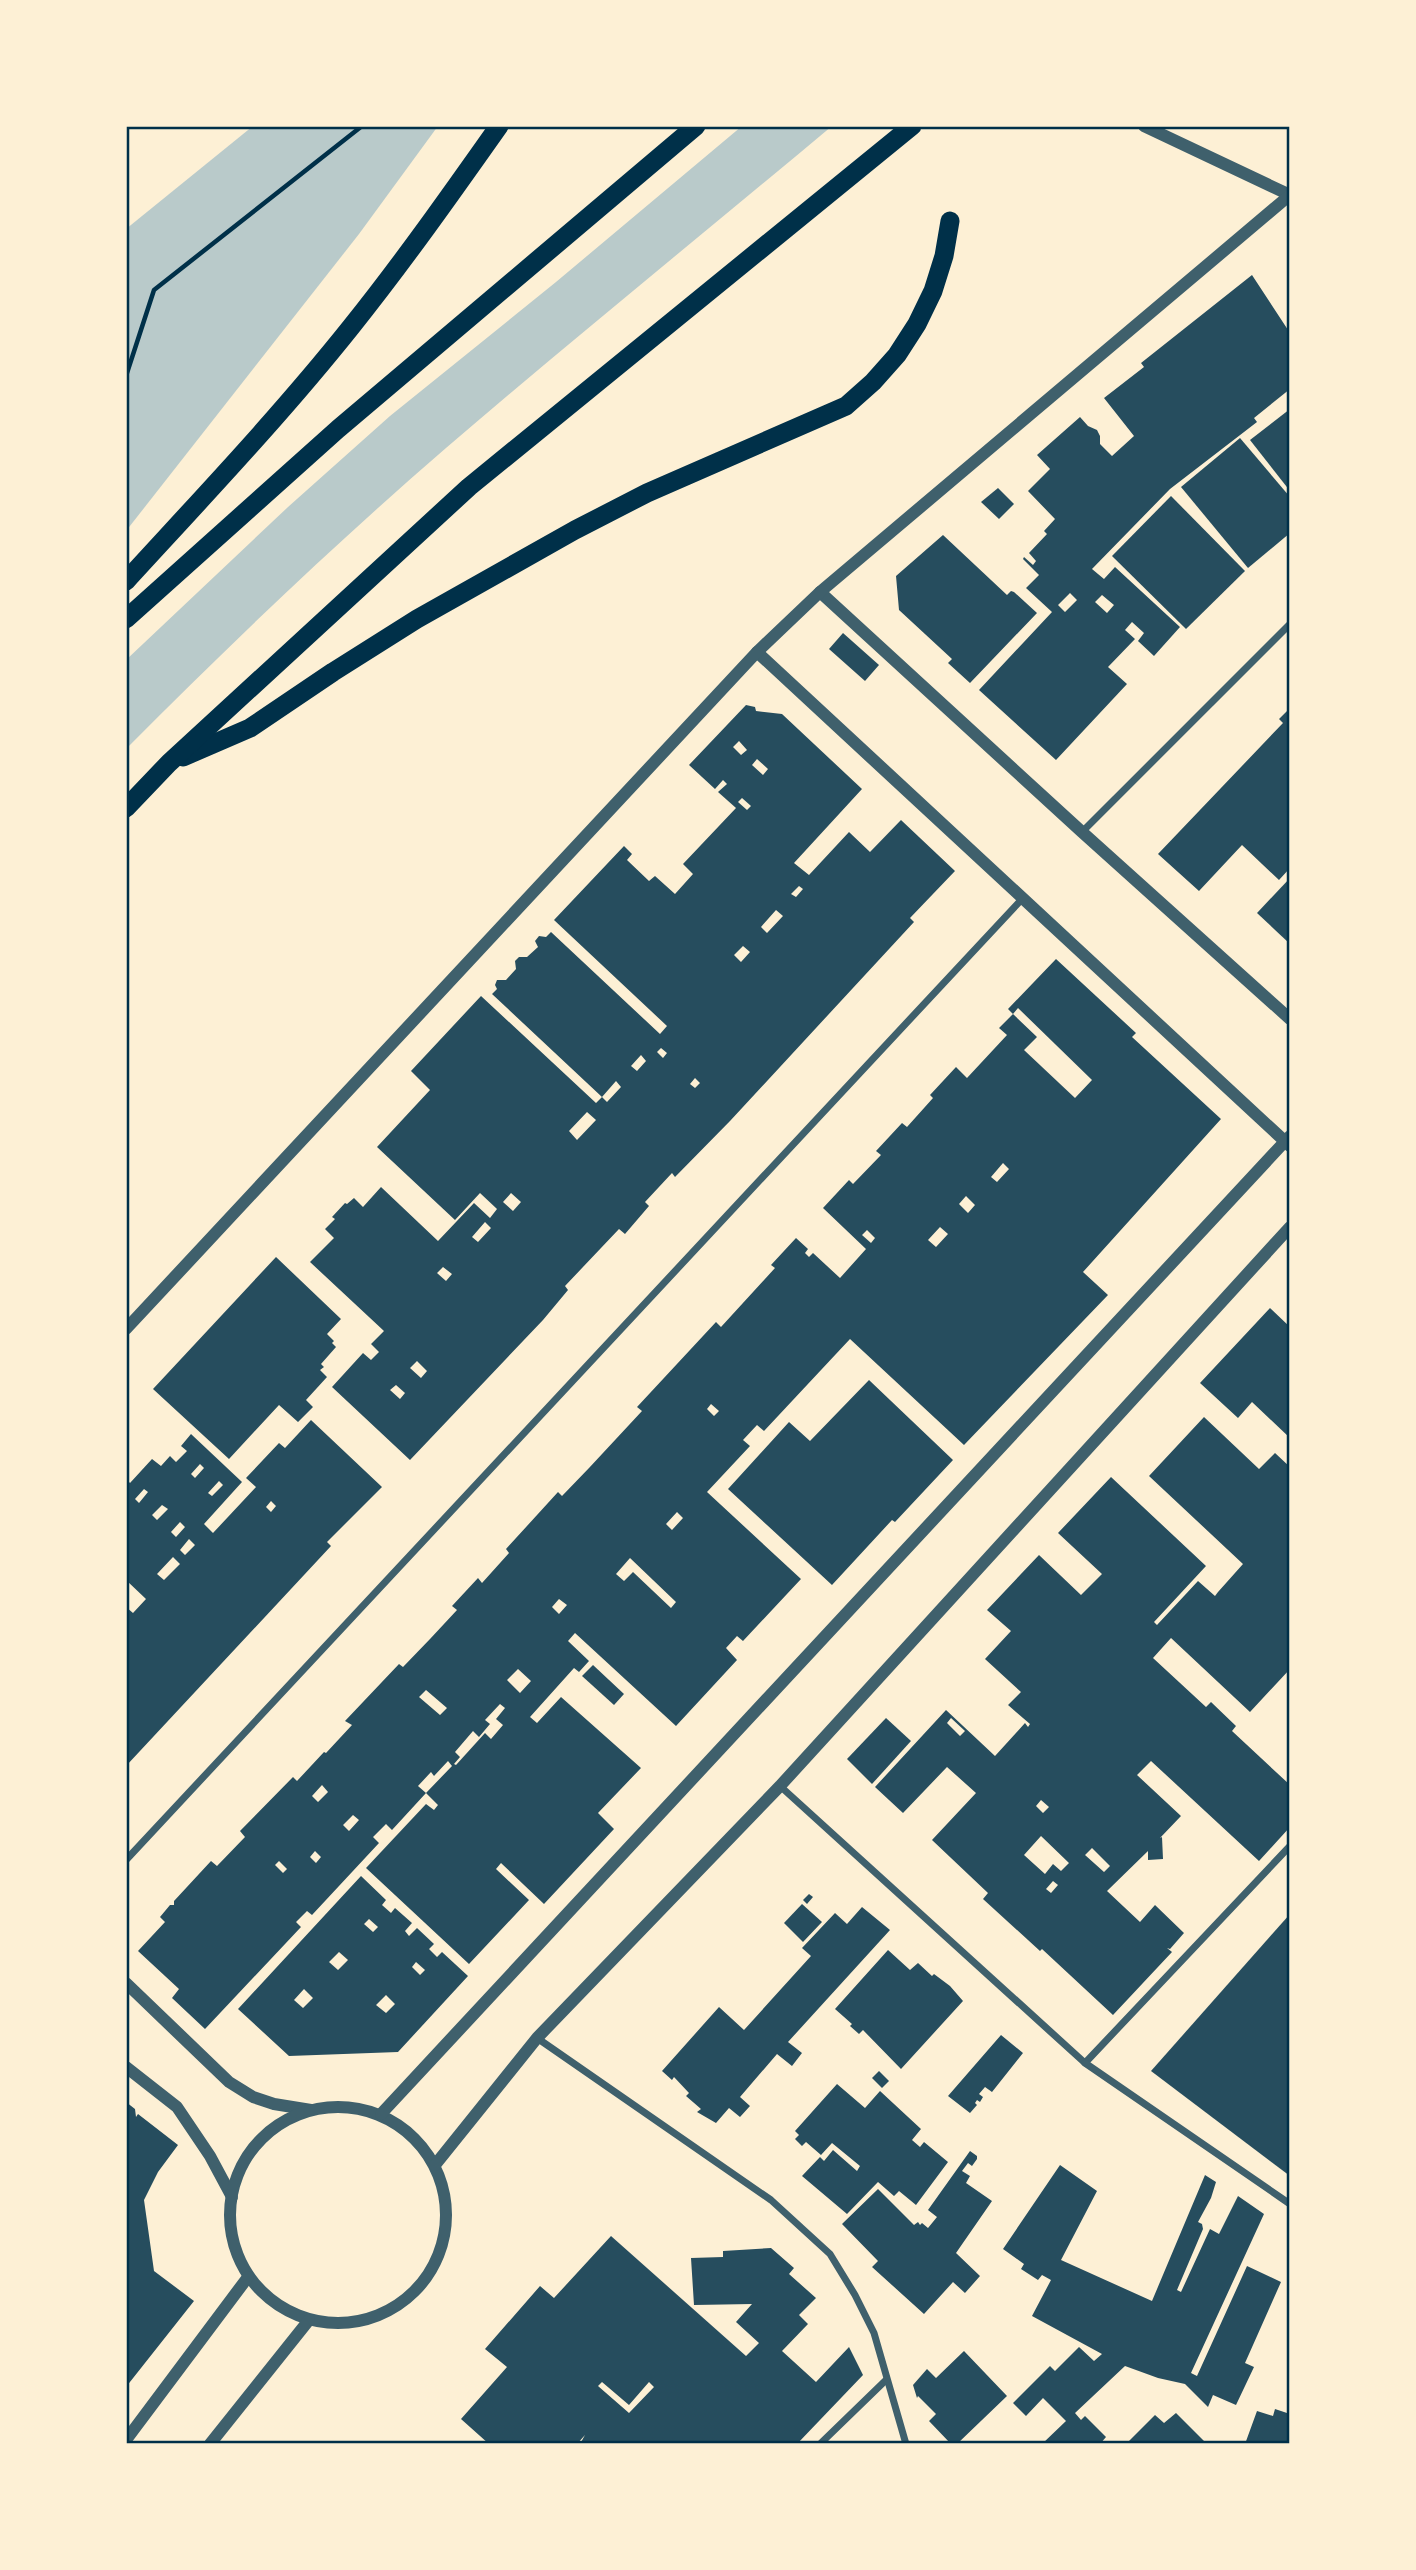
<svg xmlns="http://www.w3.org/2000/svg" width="1416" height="2570" font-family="Commissioner,sans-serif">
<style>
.green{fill:#b9caca}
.building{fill:#264d5e;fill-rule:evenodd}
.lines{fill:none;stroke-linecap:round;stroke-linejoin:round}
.path{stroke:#003049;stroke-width:4.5}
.minor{stroke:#3f606c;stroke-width:7}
.tertiary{stroke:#3f606c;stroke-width:12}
.trunk{stroke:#003049;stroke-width:19}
.neatline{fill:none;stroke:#003049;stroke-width:2.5}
</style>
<rect width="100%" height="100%" fill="#fdf0d5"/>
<!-- green -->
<g class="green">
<polygon points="253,126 438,126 359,234 126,531 126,229"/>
<path d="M742,126h90c-128,107 -259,213 -386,322 -111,96 -217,197 -320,301v-89l162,-153 102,-91 166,-134z"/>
</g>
<!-- building -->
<g class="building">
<path d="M1252,275l38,58v56l-36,29 3,4 -87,67 -78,80 12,10 11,-12 65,60 -26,29 -16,-15 6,-8 -12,-11 -7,8 10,9 -27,28 19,17 -71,76 -77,-70 73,-78 -26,-24 13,-13 -16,-16 1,-2 9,8 3,-4 -7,-8 18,-19 -3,-3 11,-12 -27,-28 22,-22 -13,-14 43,-38 8,9 9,4 3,6v8l12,12 22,-20 -30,-38 40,-31 -3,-4zM1070,593l7,7 -12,12 -7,-7zM1102,595l12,10 -7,8 -12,-11z"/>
<polygon points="1290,409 1290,491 1250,440"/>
<polygon points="1240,438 1290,497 1290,533 1248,568 1181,487"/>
<polygon points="998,488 1014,504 999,519 981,502"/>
<polygon points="1171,496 1245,571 1186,629 1112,556"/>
<polygon points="943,535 1007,595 1011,591 1014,592 1037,613 970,683 948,663 952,659 899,610 896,576"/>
<polygon points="843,633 879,665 865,681 829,649"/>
<path d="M746,705l9,2 1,4 26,3 80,75 -68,74 15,12 40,-43 21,20 31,-32 54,51 -45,47 4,4 -184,199 -55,56 -3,-4 -27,29 4,4 -24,28 -6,-5 -54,57 3,4 -25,30 -133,140 -78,-73 31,-34 8,7 8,-8 -8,-8 13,-13 -74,-69 24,-24 -9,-9 10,-10 -3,-2 13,-14 2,1 7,-6 9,9 18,-20 57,54 36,-38 16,15 7,-9 -17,-16 -25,27 -78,-73 53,-57 -19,-19 70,-75 115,107 6,-6 -110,-103 5,-5 -2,-4 2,-5h9l10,-11 -1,-8 4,-4h8l11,-10 -3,-6 4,-5 7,1 5,-5 109,102 7,-8 -113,-106 70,-74 8,8 -5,6 22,21 6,-5 20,18 18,-20 -10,-10 53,-56 -18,-16 9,-8 -4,-4 -8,9 -26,-24zM739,741l8,9 -6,5 -8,-8zM757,759l11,10 -5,6 -11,-10zM742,798l9,8 -4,4 -9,-8zM799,886l4,3 -7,8 -5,-3zM776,910l7,6 -16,17 -6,-6zM743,946l7,6 -9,10 -7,-7zM661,1048l6,5 -4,5 -6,-6zM641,1055l5,6 -9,10 -6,-5zM695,1078l5,5 -5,5 -5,-4zM616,1081l5,6 -14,15 -5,-5zM587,1112l9,8 -19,20 -8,-9zM511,1193l10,9 -8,9 -10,-9zM485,1222l6,6 -13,14 -6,-5zM443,1267l9,7 -6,7 -9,-8zM417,1361l10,10 -6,7 -11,-10zM396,1385l9,8 -5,6 -10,-9z"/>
<polygon points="1290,708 1290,868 1279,880 1242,845 1199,891 1158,854 1283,723 1279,719"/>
<polygon points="1290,878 1290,944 1257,913"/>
<path d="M1056,959l80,74 -4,4 89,82 -138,153 25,23 -144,150 -114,-106 -86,92 -7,-6 -14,15 7,6 -43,46 94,87 -58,62 -6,-5 -11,12 11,12 -61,66 -101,-93 -7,8 21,20 -10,11 -5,-4 -44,49 7,6 24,-26 80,71 -43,45 16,16 -70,75 -43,-41 -5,6 33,31 -60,64 -103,-96 60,-64 8,6 4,-5 -12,-12 26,-27 -4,-5 -14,15 -3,-4 -13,14 8,7 -34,37 -6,-6 -13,13 6,6 -67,72 -5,-4 -11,11 5,5 -96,102 -33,-31 7,-9 -41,-38 27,-29 -5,-5 10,-12h4v-4l37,-40 6,5 28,-29 -5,-6 53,-54 4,4 27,-29 2,1 26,-28 -7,-4 54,-57 4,3 27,-28 27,-29 -5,-4 26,-28 4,5 27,-30 -3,-4 52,-57 4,4 27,-28 53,-57 -5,-4 79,-85 5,5 54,-59 -4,-3 25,-27 12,11 -3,4 4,4 4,-4 27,25 26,-29 -43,-41 26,-28 4,4 28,-29 -5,-4 26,-28 5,4 26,-29 -3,-3 26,-28 11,11 40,-43 -8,-7 14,-14 -5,-5zM1018,1008l74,72 -17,18 -51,-48 13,-13 -24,-23zM1003,1163l6,6 -12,13 -6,-5zM966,1196l9,9 -7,8 -9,-9zM940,1227l8,7 -12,13 -8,-7zM867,1230l8,8 -4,5 -9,-8zM711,1404l8,7 -5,5 -7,-7zM677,1512l6,6 -11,12 -6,-6zM630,1558l46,44 -5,6 -38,-36 -9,9 -8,-7zM559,1599l8,6 -8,9 -7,-7zM518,1669l13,12 -11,12 -13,-13zM426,1690l21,18 -7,7 -21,-18zM500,1704l5,4 -9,11 7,6 -12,14 -6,-6 -29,32 -2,-1 6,-7 -5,-5 18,-21 6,6 11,-13 -5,-4zM322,1785l6,7 -10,10 -6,-6zM353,1815l6,5 -10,11 -6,-6zM315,1851l6,6 -5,6 -6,-6zM279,1861l8,8 -4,4 -8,-8z"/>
<polygon points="276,1257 341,1319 327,1334 334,1341 332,1343 336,1347 321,1364 324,1367 320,1370 327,1377 306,1400 313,1407 298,1422 279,1405 229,1459 153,1389"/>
<polygon points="1270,1308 1290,1327 1290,1438 1252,1402 1238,1418 1200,1383"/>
<polygon points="869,1380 953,1460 895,1522 892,1520 832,1585 728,1489 789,1422 810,1441"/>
<path d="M1204,1417l55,52 16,-16 15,14v202l-40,43 -79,-74 -18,20 53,49 5,-5 25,24 -4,5 58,54v42l-31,34 -108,-100 -14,14 44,41 -21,22 2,-1 1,22 -15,1v-9l-41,40 33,31 15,-17 29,28 -14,16 -3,-1 5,4 -59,63 -71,-66 -2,2 -57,-52 5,-6 -56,-53 44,-47 -29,-26 -44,46 -28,-26 71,-77 49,46 30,-33 3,4 2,-3 -22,-19 13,-13 -36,-33 26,-28 -24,-21 52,-55 42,40 21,-21 -44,-41 53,-56 95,89 -52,56 3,3 41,-44 17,15 3,-4 25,-28 -94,-88zM951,1718l14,13 -5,5 -13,-13zM1041,1800l8,7 -6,6 -7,-7zM1041,1836l28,27 -8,8 -8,-7 -8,10 -21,-19zM1092,1848l18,18 -6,6 -19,-17zM1053,1881l5,4 -7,8 -5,-4z"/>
<path d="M311,1420l71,67 -55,55 4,4 -205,220v-159l7,6 13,-14 -20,-19v-101l4,4 22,-24 9,7 9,-10 6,6 11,-11 -6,-5 10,-12 51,48 -38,42 9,9 43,-46 -10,-9 33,-35 6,5zM200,1464l4,4 -9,10 -4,-4zM219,1481l4,4 -11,11 -4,-3zM144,1489l4,3 -9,11 -4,-4zM271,1501l5,5 -5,6 -5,-5zM162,1505l6,4 -11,11 -5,-5zM180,1522l5,5 -9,10 -5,-5zM189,1539l6,6 -10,10 -5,-5zM173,1557l7,7 -16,16 -7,-6z"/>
<polygon points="593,1665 624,1694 614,1705 582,1676"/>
<polygon points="886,1718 911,1741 872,1784 847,1759"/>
<path d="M361,1876l25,24 -4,5 9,8 4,-5 17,15 -7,8 4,5 8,-8 17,16 -5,5 8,8 5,-5 26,24 -70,76 -109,4 -51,-47zM369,1919l9,8 -5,5 -9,-8zM339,1952l9,8 -10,10 -9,-8zM416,1962l9,8 -5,5 -8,-8zM304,1989l9,9 -10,10 -9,-8zM386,1995l9,9 -9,9 -10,-8z"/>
<polygon points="809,1894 813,1897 807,1904 803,1900"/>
<polygon points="802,1904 822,1922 803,1942 784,1923"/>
<polygon points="862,1907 890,1930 788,2042 802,2053 792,2066 777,2054 740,2097 750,2106 740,2117 729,2108 716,2123 697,2112 701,2109 686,2096 689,2093 674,2077 672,2080 662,2071 719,2007 744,2030 811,1956 802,1948 835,1913 847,1924"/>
<polygon points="1290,1914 1290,2176 1151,2071"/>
<polygon points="888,1950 910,1970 918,1963 932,1976 934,1974 950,1986 963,2001 901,2069 863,2030 859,2034 850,2026 852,2024 835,2009"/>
<polygon points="1001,2035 1023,2053 992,2092 985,2087 979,2094 983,2097 980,2102 977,2100 975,2103 977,2105 970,2113 948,2096"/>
<polygon points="879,2071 889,2081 882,2088 872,2078"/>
<polygon points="837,2084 865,2108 880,2091 921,2129 912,2140 920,2147 924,2142 948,2162 916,2205 899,2191 894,2196 878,2182 847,2214 802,2176 820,2157 824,2161 833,2150 857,2171 860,2166 832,2143 821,2155 806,2142 802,2146 795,2139 799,2135 795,2131"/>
<polygon points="126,2102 135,2109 136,2117 138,2114 178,2145 158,2172 144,2200 154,2271 194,2301 126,2387"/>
<polygon points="970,2151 977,2156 977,2159 972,2166 968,2163 962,2171 970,2176 966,2183 992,2201 956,2253 980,2276 965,2293 953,2282 924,2314 872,2267 878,2261 842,2224 878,2189 914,2225 918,2222 920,2225 922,2223 928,2228 937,2217 928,2210"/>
<polygon points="1060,2165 1097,2191 1061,2260 1152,2301 1205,2175 1216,2182 1211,2198 1198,2222 1202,2224 1203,2229 1177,2290 1181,2292 1210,2229 1219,2234 1238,2196 1264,2214 1191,2373 1197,2376 1247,2266 1281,2282 1245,2363 1254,2367 1236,2405 1213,2395 1208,2407 1185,2384 1158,2378 1125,2366 1075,2413 1081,2420 1085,2416 1106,2437 1100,2444 1042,2444 1066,2421 1043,2398 1026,2416 1013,2403 1050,2366 1055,2371 1079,2347 1094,2361 1102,2354 1032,2316 1051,2280 1042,2275 1038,2280 1021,2269 1024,2264 1003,2249"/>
<path d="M611,2236l135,120 13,-13 -23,-21 16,-18 -58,1 -3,-47 32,-1v-6l48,-3 23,20 -5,6 27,24 -17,17 9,9 -26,27 34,31 33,-35 14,28 -66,69h-217l5,-9 -8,9h-88l-28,-25 46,-52 -22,-18 55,-63 14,12zM602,2382l27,23 20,-23 5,5 -25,26 -31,-27z"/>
<polygon points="964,2351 1007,2396 957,2444 951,2444 929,2421 936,2414 918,2396 917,2398 913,2385 927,2369 936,2378"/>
<polygon points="1275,2409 1290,2414 1290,2433 1287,2444 1245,2444 1257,2411 1273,2416"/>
<polygon points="1176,2413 1207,2444 1126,2444 1155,2415 1164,2423"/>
</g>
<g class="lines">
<!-- path -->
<polyline class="path" points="126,376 154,290 362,126"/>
<!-- minor -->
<g class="minor">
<polyline points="1082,832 1290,624"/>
<polyline points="780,1786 1085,2063 1290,1846"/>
<polyline points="126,1860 1022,899"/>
<polyline points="537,2038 771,2200 830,2254 855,2295 874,2333 906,2444"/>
<polyline points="1085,2063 1290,2204"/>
<polyline points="820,2444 886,2380"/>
</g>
<!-- tertiary -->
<g class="tertiary">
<polyline points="1144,126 1290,195"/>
<polyline points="820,592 1082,832 1290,1019"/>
<polyline points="757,652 1290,1146"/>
<polyline points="126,1329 757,652 820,592 1290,195"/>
<polyline points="126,1983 229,2082 253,2097 274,2104 311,2110"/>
<polyline points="126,2067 177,2107 210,2156 232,2197"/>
<circle cx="338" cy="2215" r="108"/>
<polyline points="381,2114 1290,1136"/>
<polyline points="435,2165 537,2038 780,1786 1290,1227"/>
<polyline points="126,2440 248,2277"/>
<polyline points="210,2444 309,2320"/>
</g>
<!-- trunk -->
<g class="trunk">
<path d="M126,581c76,-83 154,-165 225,-254 52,-65 100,-133 148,-201"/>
<polyline points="126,619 338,429 696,126"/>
<polyline points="183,757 250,728 333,672 417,619 575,530 647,493 846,406 873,382 897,355 917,324 933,291 944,256 950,221"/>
<polyline points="126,808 169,763 469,487 912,126"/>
</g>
</g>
<!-- border -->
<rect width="1416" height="2570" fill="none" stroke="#fdf0d5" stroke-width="256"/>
<rect x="128" y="128" width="1160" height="2314" class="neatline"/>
</svg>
